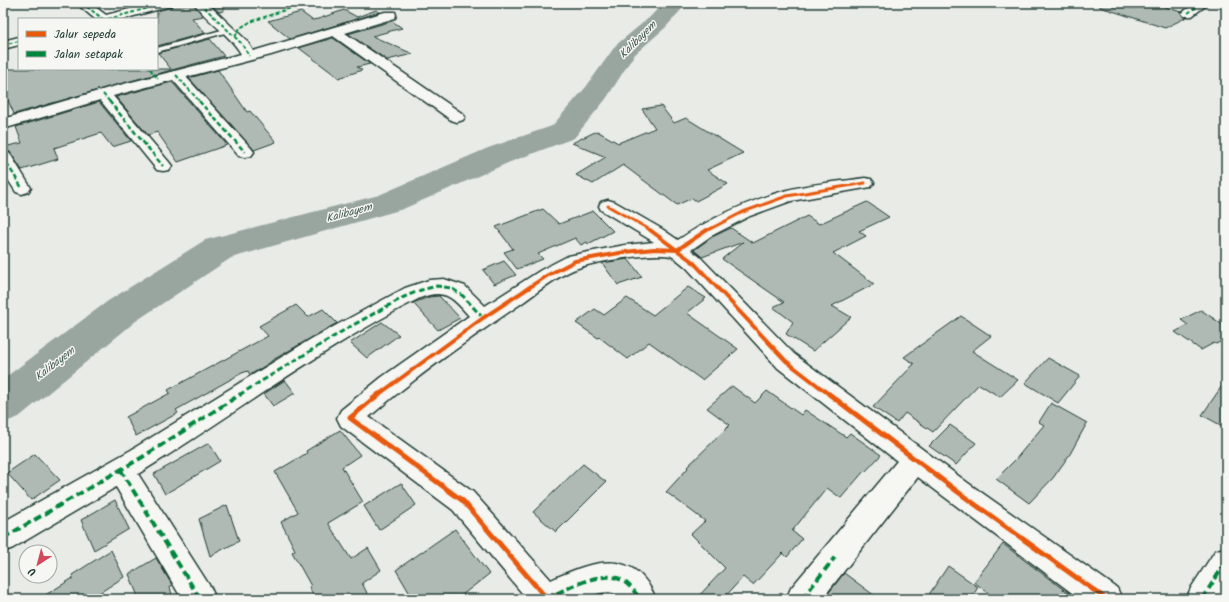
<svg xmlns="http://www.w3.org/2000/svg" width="1229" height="602" font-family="Kalam,sans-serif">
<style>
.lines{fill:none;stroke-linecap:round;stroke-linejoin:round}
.river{fill:#99a6a0;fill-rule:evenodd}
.building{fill:#b0bab5;stroke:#1f3d34}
.service-casing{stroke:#1f3d34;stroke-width:3}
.minor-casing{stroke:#1f3d34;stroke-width:3}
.service{fill:#f6f6f2;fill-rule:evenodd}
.minor{fill:#f6f6f2;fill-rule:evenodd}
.quiet-far3{stroke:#00873e;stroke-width:2;stroke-dasharray:4 2;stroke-linecap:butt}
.quiet-far2{stroke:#00873e;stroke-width:2.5;stroke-dasharray:5 2.5;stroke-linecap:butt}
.quiet-far1{stroke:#00873e;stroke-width:3;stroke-dasharray:6 3;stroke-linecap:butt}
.quiet{stroke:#00873e;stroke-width:4;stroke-dasharray:8 4;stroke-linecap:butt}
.cycleway-far2-casing{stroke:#f6f6f2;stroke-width:5}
.cycleway-far1-casing{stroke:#f6f6f2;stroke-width:6}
.cycleway-casing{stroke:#f6f6f2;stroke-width:8}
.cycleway-far2{stroke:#e8590c;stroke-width:3}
.cycleway-far1{stroke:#e8590c;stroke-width:4}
.cycleway{stroke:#e8590c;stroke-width:5}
.labels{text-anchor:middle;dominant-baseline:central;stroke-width:3;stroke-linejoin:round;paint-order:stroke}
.water-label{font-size:11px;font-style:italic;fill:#445c54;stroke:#f6f6f2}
</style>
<rect width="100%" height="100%" fill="#e9ebe7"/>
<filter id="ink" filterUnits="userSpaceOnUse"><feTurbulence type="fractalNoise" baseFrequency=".025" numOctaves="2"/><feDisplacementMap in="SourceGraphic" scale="8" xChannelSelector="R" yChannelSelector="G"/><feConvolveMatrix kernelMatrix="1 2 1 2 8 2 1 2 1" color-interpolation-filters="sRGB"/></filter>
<g filter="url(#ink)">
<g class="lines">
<!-- river -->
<polygon class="river" points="663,3 687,3 666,27 634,55 606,99 574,138 510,162 403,209 231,258 136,321 19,417 3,423 3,379 108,301 205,240 379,195 488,148 552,126 586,87 616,45 650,17"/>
</g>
<!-- building -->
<g class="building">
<polygon points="174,3 193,3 203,16 192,18 205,33 157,46 157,11 171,7"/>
<polygon points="209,3 223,3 224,11 219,12"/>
<polygon points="1100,3 1154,3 1181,12 1185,18 1165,28 1100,7"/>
<polygon points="344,10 357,17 376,10 380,12 290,39 268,21 301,12 312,20 318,19"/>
<polygon points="392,21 402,28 372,36 413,54 387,60 348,34"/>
<polygon points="333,38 370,64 357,67 362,70 339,78 299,48"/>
<polygon points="210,39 224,56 112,86 14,114 3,89 3,69 171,69 158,53"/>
<polygon points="218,70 247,112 250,111 276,142 254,150 189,78"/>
<polygon points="172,82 227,145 178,162 157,132 148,135 116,97"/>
<polygon points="99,102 131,141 112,147 101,133 54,148 58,159 22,170 10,152 3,151 3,147 22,143 16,127"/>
<polygon points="661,106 674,123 686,118 743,153 707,170 728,184 696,201 692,198 677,205 623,165 593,184 576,175 606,157 572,143 597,131 618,143 655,128 642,109"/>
<polygon points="867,202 889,217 859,231 866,236 833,253 874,284 832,306 851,317 813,351 786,334 793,322 773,307 784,302 722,259 743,242 702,257 694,250 712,237 731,228 753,243 807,216 819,224"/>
<polygon points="543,209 559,224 593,211 613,231 588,244 587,242 581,245 575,238 538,254 543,259 517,269 504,252 513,249 496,227"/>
<polygon points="628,259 642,277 618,285 602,263"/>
<polygon points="504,261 516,275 494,284 483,270"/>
<polygon points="688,287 706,298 687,313 738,349 702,380 649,342 628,359 599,337 598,338 576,323 595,309 604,315 627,298 653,315"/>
<polygon points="439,296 460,318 438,330 413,303 429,297"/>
<polygon points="296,305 308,317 323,309 337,323 271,361 271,362 250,375 248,371 242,373 176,410 178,413 136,436 126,417 170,393 168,390 268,336 259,326"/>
<polygon points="1201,310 1226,327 1226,339 1216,344 1214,343 1201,350 1175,332 1188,325 1181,320"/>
<polygon points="961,316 991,336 972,351 1018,380 1000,397 979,384 933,432 905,413 897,423 873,407 914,364 904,357"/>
<polygon points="382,322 399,335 367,358 350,343"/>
<polygon points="1048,358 1080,376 1058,403 1025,383"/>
<polygon points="285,380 295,393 273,406 264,394"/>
<polygon points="1226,380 1226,428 1202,415"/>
<polygon points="732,386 755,403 767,391 801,415 805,410 846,437 850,433 881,455 865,472 864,471 841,498 827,488 792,531 802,539 787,557 783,553 753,585 743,577 723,599 696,599 725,568 691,534 705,521 666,492 688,468 687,467 730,425 707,408"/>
<polygon points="1051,403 1087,423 1070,454 1053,478 1029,503 996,479 1015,460 1044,425 1039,422"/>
<polygon points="950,425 976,443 956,465 929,446"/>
<polygon points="340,430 360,455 342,467 363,502 328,523 351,559 368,548 381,570 362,583 370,599 315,599 309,587 311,586 292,552 295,550 281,522 298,512 275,472 307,453 306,451"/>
<polygon points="209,443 220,461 165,494 154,474"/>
<polygon points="35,454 60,480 31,500 7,473"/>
<polygon points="583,464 606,482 556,532 533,512"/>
<polygon points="401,483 416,505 379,530 364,506"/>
<polygon points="115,500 129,529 94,550 81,520"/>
<polygon points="227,505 239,541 210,556 199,519"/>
<polygon points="455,529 489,574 457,599 413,599 396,570"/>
<polygon points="1003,544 1076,599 996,599 974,582"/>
<polygon points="111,550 124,577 90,599 39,599 73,578 72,575"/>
<polygon points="156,558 172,585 170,587 173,599 139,599 129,574"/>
<polygon points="948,566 978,587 971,599 926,599"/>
<polygon points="844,573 879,599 824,599"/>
</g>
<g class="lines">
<!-- service casing -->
<g class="service-casing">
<polygon id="service" points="225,29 228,29 232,31 157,52 157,48"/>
</g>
<!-- minor casing -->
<g class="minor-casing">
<g id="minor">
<polygon points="76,3 90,3 106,15 153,3 173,3 171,6 123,19 95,19"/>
<path d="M194,3h13l40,38 6,10 132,-39h10l1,3 -1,3 -50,15 118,81 2,3 -2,3 -6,2 -6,-2 -118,-84 -62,19 -85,22 65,71 3,4 -3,4 -6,1 -6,-1 -66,-76 -60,16 56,66 3,4 -3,4 -6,1 -6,-1 -57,-70 -97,29v-10l109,-32 129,-33c-11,-20 -34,-32 -47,-51z"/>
<polygon points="1195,3 1209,3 1192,16 1184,16 1182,13"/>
<polygon points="19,37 19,45 3,49 3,41"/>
<polygon points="3,152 9,153 12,157 31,188 28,192 22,194 16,192 3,172"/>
<path d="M865,178l6,1 3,4 -3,4 -80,14 -41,15 -39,20 -20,14 9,7 94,97 174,129 149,105 5,11h-42l-162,-122 -96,122h-36l5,-11 106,-127 -119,-93 -92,-101c-4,-3 -10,-9 -15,-11 -17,-4 -72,5 -90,11 -20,6 -42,24 -59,36 -53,36 -105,73 -153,114l104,75 78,88c41,-19 83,-34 105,19h-36l-7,-6 -4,-1 -9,1 -20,6h-53l-74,-89 -112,-84 -4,-8 4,-8 41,-33 87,-61c-16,-18 -24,-28 -49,-18 -99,50 -188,118 -282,176l73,114 5,11h-34l-66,-112 -103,61 -10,4v-30l128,-72 180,-111 94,-51 24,-8 15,-1 21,7 20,20 56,-36 27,-14 57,-11 29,-3 -53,-32 -2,-4 2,-4 7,-2 7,2 47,27 16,11c31,-21 66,-37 102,-48 26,-8 58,-10 85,-14z"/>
<polygon points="1226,547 1226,590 1220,599 1186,599 1191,588 1215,551"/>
</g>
</g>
<!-- service -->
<use href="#service" class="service"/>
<!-- minor -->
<use href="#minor" class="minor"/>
<!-- quiet-far3 -->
<g class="quiet-far3">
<polyline points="82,3 103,19"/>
<polyline points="200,3 242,44 249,56"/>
<polyline points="1188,13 1203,3"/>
<polyline points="108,19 167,3"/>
<polyline points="235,37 240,28 250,22 299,5"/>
<polyline points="3,45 19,41"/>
<polyline points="150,69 158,79"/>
<polyline points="176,75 200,102"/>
<polyline points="103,94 110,102"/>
</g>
<!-- quiet-far2 -->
<g class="quiet-far2">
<polyline points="109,101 163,166"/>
<polyline points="199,101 245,152"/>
<polyline points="3,157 22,188"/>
</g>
<!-- quiet-far1 -->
<polyline class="quiet-far1" points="239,395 346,329 404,297 421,290 437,286 451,288 463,296 483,318"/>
<!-- quiet -->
<g class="quiet">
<polyline points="120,469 200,599"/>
<polyline points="3,538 141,458 241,394"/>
<path d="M546,599c18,-9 50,-27 71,-21 10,3 17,13 23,21"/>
<polyline points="802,599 835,557"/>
<polyline points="1202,599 1226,562"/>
</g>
<!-- cycleway-far2 casing -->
<g class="cycleway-far2-casing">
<g id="cycleway-far2">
<polyline points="608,206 652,231"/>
<polyline points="706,231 743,212 787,196 865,183"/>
</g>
</g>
<!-- cycleway-far1 casing -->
<g class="cycleway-far1-casing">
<g id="cycleway-far1">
<polyline points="650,230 693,262 786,361 830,395"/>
<polyline points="378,395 483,318 548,275 575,261 625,252 654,249 677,250 707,230"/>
</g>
</g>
<!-- cycleway casing -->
<g class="cycleway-casing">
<g id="cycleway">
<polyline points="379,394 350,418 463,501 547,599"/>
<polyline points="829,394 958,492 1106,599"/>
</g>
</g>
<!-- cycleway-far2 -->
<use href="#cycleway-far2" class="cycleway-far2"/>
<!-- cycleway-far1 -->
<use href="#cycleway-far1" class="cycleway-far1"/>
<!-- cycleway -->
<use href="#cycleway" class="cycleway"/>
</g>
</g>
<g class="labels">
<!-- water labels -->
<g class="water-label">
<text transform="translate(638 40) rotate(-45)">Kalibayem</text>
<text transform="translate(349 213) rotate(-15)">Kalibayem</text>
<text transform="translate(55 364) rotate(-38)">Kalibayem</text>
</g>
</g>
<!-- margin -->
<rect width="1229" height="602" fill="none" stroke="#f6f6f2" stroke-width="16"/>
<rect x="8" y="8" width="1213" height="586" fill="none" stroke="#1f3d34" stroke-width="1.5" filter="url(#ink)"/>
<!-- legend -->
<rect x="18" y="18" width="140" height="52" fill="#f6f6f2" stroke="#a0aca6"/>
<rect x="26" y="31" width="20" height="6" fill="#e8590c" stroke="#a0aca6"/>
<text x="54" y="38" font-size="12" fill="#1f3d34">Jalur sepeda</text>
<rect x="26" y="51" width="20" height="6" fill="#00873e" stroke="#a0aca6"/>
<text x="54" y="58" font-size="12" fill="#1f3d34">Jalan setapak</text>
<!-- north arrow -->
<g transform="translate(38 564) rotate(216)"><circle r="19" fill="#f6f6f2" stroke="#a0aca6"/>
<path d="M0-3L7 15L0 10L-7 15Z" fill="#d1495b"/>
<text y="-6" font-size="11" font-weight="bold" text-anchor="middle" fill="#1f3d34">U</text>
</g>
</svg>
